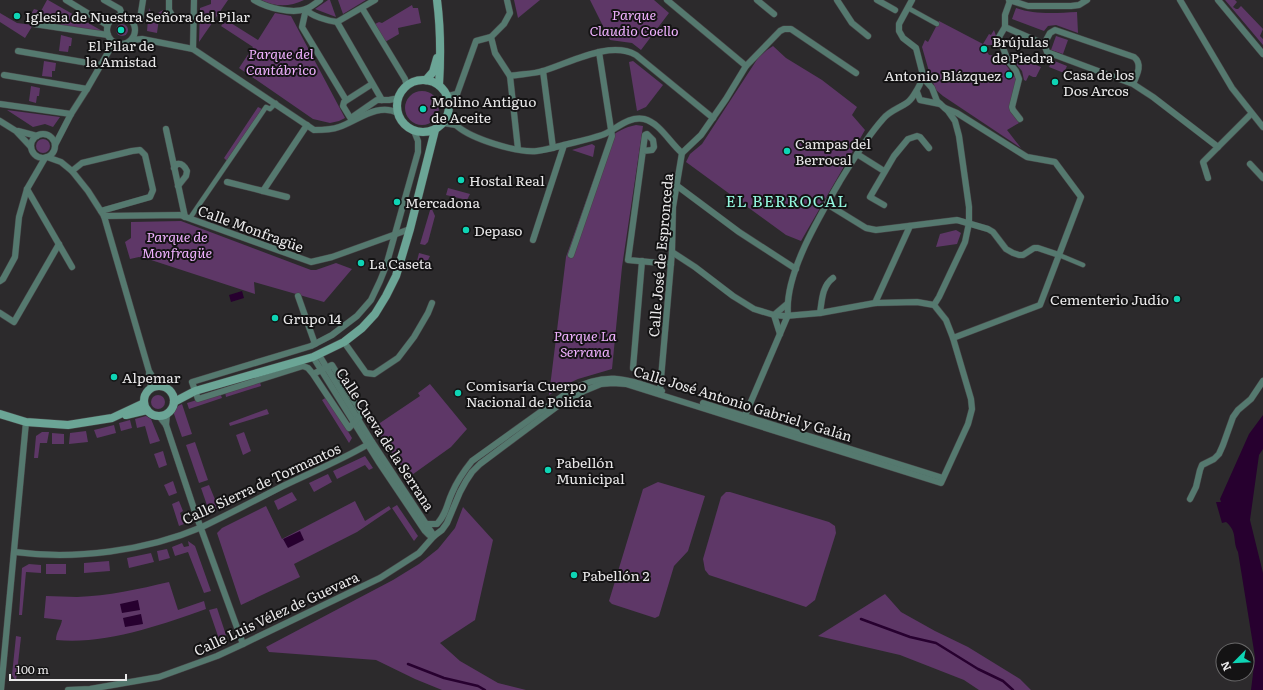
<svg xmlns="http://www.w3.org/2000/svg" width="1263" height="690" font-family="Literata,serif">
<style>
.green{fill:#5e3767}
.water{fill:#27002f}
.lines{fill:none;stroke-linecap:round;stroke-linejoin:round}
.stream{stroke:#27002f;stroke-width:2.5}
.pedestrian-casing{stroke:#474547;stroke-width:5.5}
.minor-casing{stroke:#474547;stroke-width:7}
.secondary-casing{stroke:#474547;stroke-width:9}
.pedestrian{stroke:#55796f;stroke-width:4.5}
.minor{stroke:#55796f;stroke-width:6}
.secondary{stroke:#6ba596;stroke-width:8}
.poi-dot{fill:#0ed5b5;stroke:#141314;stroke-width:1.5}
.labels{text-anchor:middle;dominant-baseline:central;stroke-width:4;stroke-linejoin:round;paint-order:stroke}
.park-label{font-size:14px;font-style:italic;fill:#f0b1ff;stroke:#141314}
.poi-label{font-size:14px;fill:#eae9ea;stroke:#141314;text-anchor:start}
.street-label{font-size:14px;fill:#eae9ea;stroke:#141314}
.quarter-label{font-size:16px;letter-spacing:1px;fill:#93f6de;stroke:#141314}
</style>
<rect width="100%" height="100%" fill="#2c2a2c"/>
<!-- green -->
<g class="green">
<polygon points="47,0 48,0 104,32 36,22 30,16 34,9 41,11"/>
<polygon points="211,0 228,0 199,42 200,8 211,4"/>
<path d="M261,0h43c-14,7 -29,7 -43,0z"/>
<polygon points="328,0 330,0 336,17 315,9"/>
<polygon points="338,0 366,0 343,14"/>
<polygon points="514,0 540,0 518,18"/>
<polygon points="590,0 654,0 669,13 641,50 632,43 610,40"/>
<polygon points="1225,0 1235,0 1237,2 1233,7 1236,9 1238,9 1241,6 1263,29 1260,36 1263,39 1263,45"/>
<polygon points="412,5 413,8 418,8 421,23 398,28 399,34 385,42 375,24 379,22 382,23"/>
<polygon points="149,8 153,16 163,10 162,19 159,19 157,33 147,31"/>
<path d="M1016,8c19,7 41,5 61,4l1,21 -22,-8 -8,1 -4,5 -32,-12z"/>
<polygon points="0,13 17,23 33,25 25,38 0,22"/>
<polygon points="275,13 291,16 345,118 339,121 330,123 313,119 239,68 253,47 221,26 226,20 258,40"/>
<polygon points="939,21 983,44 989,34 991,35 994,30 999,45 983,45 989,55 999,56 1015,77 1016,81 1012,112 1019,123 1007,130 1021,148 943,96 936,90 930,75 922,47 925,40 928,42"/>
<circle cx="122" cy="30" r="6"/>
<polygon points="61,35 72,38 71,46 69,46 68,52 59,51"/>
<polygon points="1056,36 1068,40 1063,54 1051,50"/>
<polygon points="773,46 786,58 822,80 857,107 852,115 865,130 801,241 786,235 686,162 690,154 702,144 758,58 767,50"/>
<polygon points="1009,54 1041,67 1036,77 1033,77 1029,75 1026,81 1024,80 1022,71 1011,58"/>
<polygon points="1052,60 1067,66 1064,73 1049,67"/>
<polygon points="44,61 56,63 55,71 52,71 52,77 42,76"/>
<polygon points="633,61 663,85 646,107 637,111 629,62"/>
<polygon points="31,86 40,88 39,96 37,96 36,103 29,101"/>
<circle cx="422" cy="108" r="17"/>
<polygon points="258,107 262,109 227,161 224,158"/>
<polygon points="7,110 60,117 53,127 45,124 33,127"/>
<path d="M636,125l7,1 -21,141 -10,102 -34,10 -13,6 -16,10 17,-138 42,-118c8,-7 17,-12 28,-14z"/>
<circle cx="43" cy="146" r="7"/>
<polygon points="592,144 595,146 593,157 572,150"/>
<polygon points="448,188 470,194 467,200 446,195"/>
<polygon points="431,207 435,216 428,242 425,245 420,244"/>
<polygon points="181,221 311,270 316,270 336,263 352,269 324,302 254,282 255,294 148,259 139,257 130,259 125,242 131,238 131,222"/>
<polygon points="956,230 961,233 957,244 936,247 940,234"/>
<polygon points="419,253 430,256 426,264 415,269"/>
<polygon points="260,382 261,386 226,397 225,392"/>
<polygon points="430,384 467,429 451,447 409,477 374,427 420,396 418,393"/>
<polygon points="220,393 222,398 189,409 187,403"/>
<circle cx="158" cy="402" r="7"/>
<polygon points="327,397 352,438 349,443 322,400"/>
<polygon points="182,404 192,434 182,437 173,411 178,406"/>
<polygon points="267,409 269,414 230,426 229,423"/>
<polygon points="146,416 151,419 160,441 150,444 145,426 137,428 135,419"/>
<polygon points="130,420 132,428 121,431 119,423"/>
<polygon points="114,425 116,433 97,438 94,430"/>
<polygon points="86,431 88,442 69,444 70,433"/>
<polygon points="42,432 49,432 47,443 40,443 38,458 34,458 36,436"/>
<polygon points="244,432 251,451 243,455 236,435"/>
<polygon points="52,433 64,434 64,444 52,444"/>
<polygon points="195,442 208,480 199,483 186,445"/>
<polygon points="163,451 167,465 159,468 154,454"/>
<polygon points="365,456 373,468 369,470 365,465 337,479 333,471"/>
<polygon points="328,474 332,482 314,492 309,483"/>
<polygon points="173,481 177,493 169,496 164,485"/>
<polygon points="658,482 705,496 688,551 674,566 659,616 655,618 612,604 609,601 643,489"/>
<polygon points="209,485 219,509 214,512 209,511 201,488"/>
<polygon points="292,492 297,500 278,510 274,501"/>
<polygon points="726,492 730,492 829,522 835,526 836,533 815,600 806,607 709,575 705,570 703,559 721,497"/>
<polygon points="179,501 183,511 180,513 184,524 179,526 172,504"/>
<polygon points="355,501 365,521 389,506 391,509 357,532 294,564 300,577 241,605 217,533 222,528 266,506 282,539"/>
<polygon points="397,505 418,536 414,541 392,508"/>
<polygon points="463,507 493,540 475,620 440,643 460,661 498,683 526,690 442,690 415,679 376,660 269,652 266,647 393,580 419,564 438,549 455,528"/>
<polygon points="188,541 195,546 211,591 204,593 188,552 175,556 172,547 182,543 184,547 189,546"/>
<polygon points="167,549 170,558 159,561 157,551"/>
<polygon points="151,553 154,562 129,568 127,558"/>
<polygon points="109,561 110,571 84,573 84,563"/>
<polygon points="29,564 41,565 41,573 26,572 22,615 19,615 22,568"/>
<rect x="46" y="564" width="20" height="10"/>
<path d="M169,582l9,28 26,-9 2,8c-45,16 -101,36 -150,31 0,-8 5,-13 6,-20l-18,-2 2,-22c10,0 21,1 31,1 31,-1 62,-8 92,-15z"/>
<polygon points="885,594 901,612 935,631 968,647 1020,679 1031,690 979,690 964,680 900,655 818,636"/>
<polygon points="217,608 226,635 220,642 209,610"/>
<polygon points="16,636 21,637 16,681 12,675"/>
</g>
<!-- water -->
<g class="water">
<polygon points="242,291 244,298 231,302 229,295"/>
<path d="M1263,415v34l-4,6 -9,65 13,53v117h-12l4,-33 -17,-105c-6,-12 0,-20 -12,-30l-4,1 -6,-21h5l-1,-3 29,-65z"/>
<polygon points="300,531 304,540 288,548 283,539"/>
<polygon points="138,600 140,610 122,613 120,604"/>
<polygon points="141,614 143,624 125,627 123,618"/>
</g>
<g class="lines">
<!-- stream -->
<g class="stream">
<polyline points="861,619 910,637 936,643 978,669 1003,681 1013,690"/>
<polyline points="408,664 444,678 478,686 485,690"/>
</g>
<!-- pedestrian casing -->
<g class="pedestrian-casing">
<g id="pedestrian">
<polyline points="908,8 937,24"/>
<polyline points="190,218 266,107 270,109 276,103"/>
<polyline points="1059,255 1083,265"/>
</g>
</g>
<!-- minor casing -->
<g class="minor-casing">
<g id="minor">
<polyline points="66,0 107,25"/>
<polyline points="104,0 120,9 122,15"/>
<polyline points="169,0 169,10 173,17 194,19"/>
<path d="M254,0c13,8 38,14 52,9 5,-2 10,-6 14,-9"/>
<polyline points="667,0 746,66"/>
<polyline points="757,0 774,14"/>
<polyline points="837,0 852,23 868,36"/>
<polyline points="877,0 895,10"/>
<polyline points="912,0 899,24 899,31 903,38 916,48 924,79 932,88 937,101 948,111 955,121 959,136 969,207 969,223 965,242 939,297 934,305"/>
<polyline points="1009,0 1028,6 1071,6 1079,5 1087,0"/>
<polyline points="1180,0 1232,88 1263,127"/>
<polyline points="1218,0 1263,54"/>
<polyline points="1010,1 1005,15 1005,27 1044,44"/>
<polyline points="362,8 405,79 407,86"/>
<polyline points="306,9 302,27 346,100"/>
<path d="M306,9c4,7 23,12 31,13"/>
<circle cx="121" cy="30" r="14"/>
<polyline points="134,22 140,19 143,0"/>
<polyline points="337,22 382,100"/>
<polyline points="337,22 375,0"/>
<polyline points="34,24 108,35"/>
<polyline points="1005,27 999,37 1008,61 1016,71 1019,79 1012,107 1013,110 1020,119"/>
<path d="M491,37l4,16 15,23c11,-2 23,-2 33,-5 27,-8 67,-31 93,-16l77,63"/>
<path d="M132,40l10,-1 51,10 121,81c8,0 17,0 25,-3 18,-6 39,-25 59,-14"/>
<polyline points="193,49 194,0"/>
<polyline points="18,51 100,65"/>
<polyline points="543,71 553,148"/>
<polyline points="4,75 87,89"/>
<polyline points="510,76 518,149"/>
<path d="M1133,84c4,-9 10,-20 1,-27l-79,-27 -5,3 -6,11 3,8 86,32 20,13 65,50"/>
<polyline points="917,92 920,100 940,104"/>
<polyline points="447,96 457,94"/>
<polyline points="0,104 71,114"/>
<polyline points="449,105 457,94 476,41 491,37 504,24 510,13 507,0"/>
<polyline points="945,108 957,113 1027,157 1055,162 1081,197 1040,305 953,338"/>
<path d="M448,113c3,4 5,9 9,13 15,13 60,27 80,25 9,-1 18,-4 27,-6 12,-3 26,-6 38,-10 14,-5 25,-19 42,-16 16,4 26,24 38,34"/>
<polyline points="351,118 377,100 389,100 399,98"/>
<polyline points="351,119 343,106 344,102 372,84"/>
<polyline points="0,121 16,131 31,147"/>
<polyline points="443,123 456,125"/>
<polyline points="166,129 185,217"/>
<polyline points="18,131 37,136"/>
<circle cx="43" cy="146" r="12"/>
<polyline points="55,145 71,114 87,89 114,42"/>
<polyline points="643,151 652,150 654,147 653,140 647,134 645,135 628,260 671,264"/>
<polyline points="857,154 884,171"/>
<polyline points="47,157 61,162 72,171 88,191 104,216 149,371 158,386"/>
<polyline points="1250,164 1263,178"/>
<path d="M174,168l3,-4c5,-1 8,3 10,7l-1,5 -8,10"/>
<polyline points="72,171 82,163 132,151 140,150 145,155 153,190 150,197 101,211"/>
<polyline points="1208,178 1203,162 1251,114"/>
<polyline points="227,182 263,191 307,125"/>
<polyline points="676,185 739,232 796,269"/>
<polyline points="27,189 72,267"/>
<polyline points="263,191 287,197"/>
<polyline points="827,204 866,228 876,230 957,220 988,229 993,232 1006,249 1013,253 1019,255 1023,255 1034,248 1038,248 1059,255"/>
<polyline points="884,205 870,197 894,156 908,139 917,136 920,137 929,148"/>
<polyline points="104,216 180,215 311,262 332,257 410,229"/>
<polyline points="533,240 564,145"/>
<polyline points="571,255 612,136 599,52"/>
<polyline points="0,281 3,279 15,257 19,217 27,189 45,158"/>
<polyline points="298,296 315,344"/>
<polyline points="875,303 910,226"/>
<polyline points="0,313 14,322 59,244"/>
<path d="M820,313c2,-13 2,-27 13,-35"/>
<polyline points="780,334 774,315 787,304"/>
<polyline points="344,342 366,373 374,374 398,358 414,337 428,313 432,303"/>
<polyline points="319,355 372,442 434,536"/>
<polyline points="313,357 378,461 425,531 429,535 434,536"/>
<polyline points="633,368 642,261"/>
<polyline points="149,374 151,389"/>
<polyline points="313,374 349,428 362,414 332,365 313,374 308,368 303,366 198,399 192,382 311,346 332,335 357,316 371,300 380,281 386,266 418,152 418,141 414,131"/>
<polyline points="660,390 672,252 673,207 682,153 701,135 726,99 746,66 780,31 784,29 791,29 856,73"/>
<polyline points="703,403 943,478"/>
<polyline points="159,416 166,425 195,512 243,644"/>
<path d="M744,418l44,-103c-4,-41 32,-99 52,-134 13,-21 26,-43 43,-62 6,-8 17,-11 25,-17 5,-4 7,-9 10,-14 3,-5 4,-9 5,-15"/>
<polyline points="166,425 167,413"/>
<polyline points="1190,499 1196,487 1200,470 1202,465 1214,459 1219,454 1223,445 1233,417 1238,410 1251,399 1263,381"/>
<path d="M427,524h10c10,-11 9,-18 15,-31 5,-12 12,-22 20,-32l99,-71c36,-19 55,-11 91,1"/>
<path d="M15,552c60,8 131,-1 187,-25 27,-13 54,-27 81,-41 29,-14 61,-27 89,-44"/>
<polyline points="1,690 26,422"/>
<polyline points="68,690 90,689 159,677 217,656 243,644 380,578 419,553 434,536 442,530 447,523 460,492 466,481 472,472 480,464 563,402 584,391 601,384 613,383 626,384 941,483 968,424 972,409 971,399 953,338 946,320 934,305 917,302 875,303 820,313 785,316 774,315 754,309 733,296 695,267 672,252"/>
</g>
</g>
<!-- secondary casing -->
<g class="secondary-casing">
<g id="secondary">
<path d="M437,0c4,31 4,54 2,85"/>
<polyline points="426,80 433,72 437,58"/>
<circle cx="423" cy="106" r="26"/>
<circle cx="159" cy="401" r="15"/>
<polyline points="174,402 195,391 313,357 344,342 362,328 375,314 386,296 396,276 410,229 435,130"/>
<polyline points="0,414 26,422 68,425 112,418 144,403"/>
<polyline points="126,415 147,410"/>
</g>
</g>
<!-- pedestrian -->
<use href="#pedestrian" class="pedestrian"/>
<!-- minor -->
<use href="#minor" class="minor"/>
<!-- secondary -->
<use href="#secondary" class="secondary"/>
</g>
<!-- markers -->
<g class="poi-dot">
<circle cx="17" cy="16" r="4"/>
<circle cx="121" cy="30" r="4"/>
<circle cx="984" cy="49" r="4"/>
<circle cx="1009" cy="75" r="4"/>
<circle cx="1055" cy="82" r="4"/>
<circle cx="423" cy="109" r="4"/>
<circle cx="787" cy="151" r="4"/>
<circle cx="461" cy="180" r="4"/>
<circle cx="397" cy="202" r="4"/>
<circle cx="466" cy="230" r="4"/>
<circle cx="361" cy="263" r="4"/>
<circle cx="1177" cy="299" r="4"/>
<circle cx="275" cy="318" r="4"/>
<circle cx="114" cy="377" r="4"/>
<circle cx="458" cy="393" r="4"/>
<circle cx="548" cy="470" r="4"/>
<circle cx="574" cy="575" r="4"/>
</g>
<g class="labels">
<!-- park labels -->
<g class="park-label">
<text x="634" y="14">Parque<tspan x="634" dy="16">Claudio Coello</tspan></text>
<text x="281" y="53">Parque del<tspan x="281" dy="16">Cantábrico</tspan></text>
<text x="177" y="236">Parque de<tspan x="177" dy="16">Monfragüe</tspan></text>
<text x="585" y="335">Parque La<tspan x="585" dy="16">Serrana</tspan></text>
</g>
<!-- poi labels -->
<g class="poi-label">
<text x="25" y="16">Iglesia de Nuestra Señora del Pilar</text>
<text x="992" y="41">Brújulas<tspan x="992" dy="16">de Piedra</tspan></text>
<text x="121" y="45" text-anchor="middle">El Pilar de<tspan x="121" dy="16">la Amistad</tspan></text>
<text x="1063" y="74">Casa de los<tspan x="1063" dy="16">Dos Arcos</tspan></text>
<text x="1001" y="75" text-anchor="end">Antonio Blázquez</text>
<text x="431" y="101">Molino Antiguo<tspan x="431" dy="16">de Aceite</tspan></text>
<text x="795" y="143">Campas del<tspan x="795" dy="16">Berrocal</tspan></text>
<text x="469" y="180">Hostal Real</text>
<text x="405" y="202">Mercadona</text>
<text x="474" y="230">Depaso</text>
<text x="369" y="263">La Caseta</text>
<text x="1169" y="299" text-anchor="end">Cementerio Judío</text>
<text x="283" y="318">Grupo 14</text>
<text x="122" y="377">Alpemar</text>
<text x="466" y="385">Comisaría Cuerpo<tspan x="466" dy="16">Nacional de Policía</tspan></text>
<text x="556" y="462">Pabellón<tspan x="556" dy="16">Municipal</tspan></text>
<text x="582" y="575">Pabellón 2</text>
</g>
<!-- street labels -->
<g class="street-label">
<text transform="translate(251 228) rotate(20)">Calle Monfragüe</text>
<text transform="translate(660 255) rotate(-85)">Calle José de Espronceda</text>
<text transform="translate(743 403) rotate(17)">Calle José Antonio Gabriel y Galán</text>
<text transform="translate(386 439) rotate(57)">Calle Cueva de la Serrana</text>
<text transform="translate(261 483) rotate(-25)">Calle Sierra de Tormantos</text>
<text transform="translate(276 613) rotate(-25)">Calle Luis Vélez de Guevara</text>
</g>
<!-- quarter labels -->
<g class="quarter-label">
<text x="787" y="200">EL BERROCAL</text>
</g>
</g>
<!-- north arrow -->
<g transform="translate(1235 662) rotate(246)"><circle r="19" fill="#141314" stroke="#6a696a"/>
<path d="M0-3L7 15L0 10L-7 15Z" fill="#0ed5b5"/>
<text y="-6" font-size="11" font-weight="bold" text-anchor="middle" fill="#eae9ea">N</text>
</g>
<!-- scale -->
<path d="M10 674v6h116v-6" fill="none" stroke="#eae9ea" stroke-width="2"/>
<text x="16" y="674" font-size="12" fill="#eae9ea" stroke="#141314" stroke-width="3" paint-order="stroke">100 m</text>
</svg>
